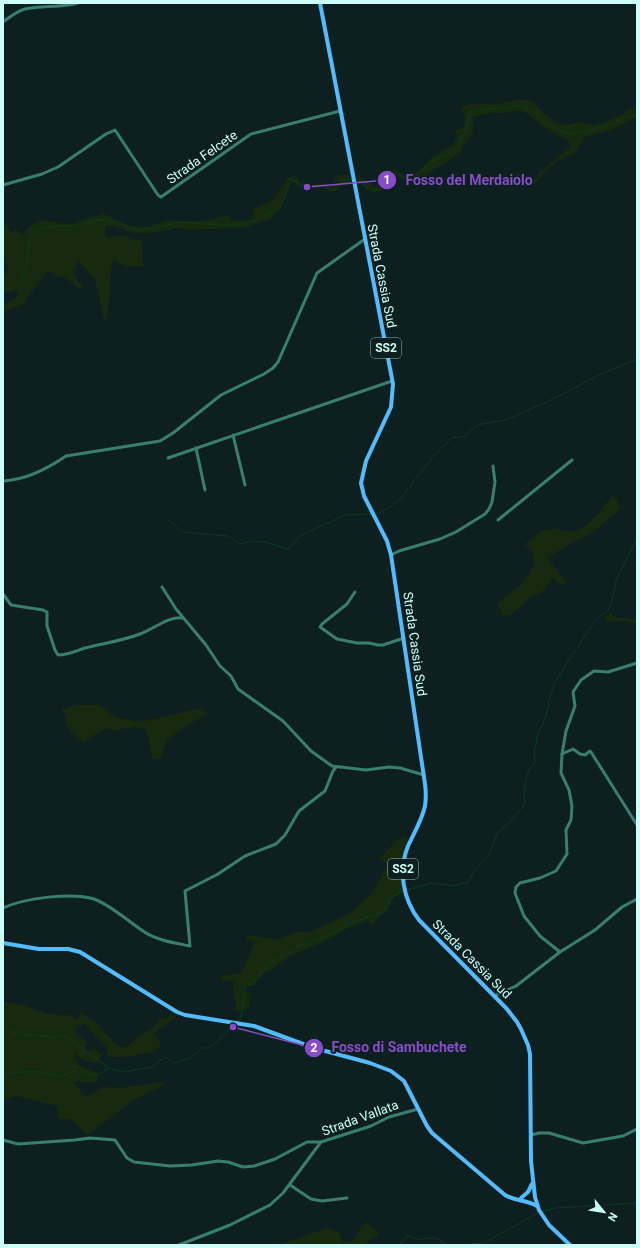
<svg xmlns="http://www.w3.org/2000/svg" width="640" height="1248" font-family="Roboto,sans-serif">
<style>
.green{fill:#172a10}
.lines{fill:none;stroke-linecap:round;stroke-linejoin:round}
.stream{stroke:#093c1e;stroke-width:1}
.minor{stroke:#387f71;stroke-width:3}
.major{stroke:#54bbfe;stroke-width:4}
.labels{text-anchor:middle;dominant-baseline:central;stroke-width:3.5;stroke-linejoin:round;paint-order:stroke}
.shield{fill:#0d201f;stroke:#93bcb8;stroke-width:1}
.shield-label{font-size:12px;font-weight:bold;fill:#ccfff9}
.street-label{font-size:13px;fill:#ccfff9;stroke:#0d201f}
.leader{fill:none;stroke:#874cc8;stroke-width:1.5}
.callout-dot{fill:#874cc8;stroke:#0d201f;stroke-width:1.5}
.mark-label{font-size:12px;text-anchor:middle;font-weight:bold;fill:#fff}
.callout-label{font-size:14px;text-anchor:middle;font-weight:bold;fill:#874cc8;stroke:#0d201f;stroke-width:3.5;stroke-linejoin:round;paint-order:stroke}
</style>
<rect width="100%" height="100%" fill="#0d201f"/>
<!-- green -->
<g class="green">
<path d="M520,99l9,1 6,4 12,13 13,7 6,1 12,-3 16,3 7,-2 19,-7 7,-6 10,-1v9c-7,1 -13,6 -20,9 -10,5 -20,7 -31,9l-11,17 -16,7 -15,12 -4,7 -7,6 -16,-6 -2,-3 1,-2 4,-1c6,4 9,8 16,6l5,-8 30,-25 -4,-7 -13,-5 -32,-24 -18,3h-14l-17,4v14l-13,22 -21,14c-5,1 -7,4 -11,8 -12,11 -19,7 -32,1l-4,1 -8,13c-11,3 -15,2 -23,-7l-2,1 -2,-8 1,-1 17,12 19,-18 10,7h4l11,-5 13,-14 21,-12 5,-9 -3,-2 1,-4 7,-1 2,-10 -3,-8 1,-5 16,-3 14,2z"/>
<path d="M294,175l4,3 3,7 24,-2 6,6h2l6,-7 -1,-1 -4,2 -1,-3 5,-5h12l2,8 -11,2 -5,6 -5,1 -8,-5 -18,2 -7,-3 -6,-5 -3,1 -3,14 -4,3 -1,9 -6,6 -4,5 -25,8 -54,3 -13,-2 -35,6 -15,-2 -15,-6h-9v11l19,-1 18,5 1,26c-9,-1 -21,1 -27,-7l-4,1 -5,58h-3l-9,-40 -17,-19 -3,3 2,3 -5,6 11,15 -3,3c-5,-6 -10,-8 -15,-14 -8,3 -11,-1 -17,-6l-25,34 -20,8v-7l14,-8 3,-3 -6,-4 -11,3v-19h4l1,-8 -3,-2 1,-5 -3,-6v-29l9,8 5,-2 5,5 12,-12 11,-3c4,2 23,5 28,4 3,-1 6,-3 9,-4 7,-3 14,-2 20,-7l27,13 18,1 19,-6h39l23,-6 5,6h13l8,-3 -1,-9 20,-9 15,-22z"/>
<path d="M613,495l8,13 -29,25 -21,10 -24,15 20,24 -5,3h-3l-5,-7 -14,16 -8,2 -18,16 -5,3h-7l-4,-11 8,-8 14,-10 15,-22 -3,-13 -7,-7c9,-7 19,-17 32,-15 8,1 13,4 21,1 12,-4 27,-26 35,-35z"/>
<polygon points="612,612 612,616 637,620 637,624 626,621 608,621 603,618"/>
<path d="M76,705h24l15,12 26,5 60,-14 6,6c-9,5 -37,21 -41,29 -2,5 -3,10 -6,15l-7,2 -7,-31 -10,-2 -22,3 -9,-1 -8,4 -12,9h-3c-8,-8 -18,-14 -16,-27l-5,-5z"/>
<path d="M406,837l2,4c-8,19 -8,31 -5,51l-9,5 -8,15 -6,4 -7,9 -5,-5 -13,6 -2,-1 -34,19 -30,12 -16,13 -10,4 -9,12 -11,3 -1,3 8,3 -1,13c-4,3 -9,6 -14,3l1,-10 -4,-14 3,-4 -14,-2v-5l19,-1 8,-15 6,-17 -8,-3v-2l7,-2 10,3 4,-1 8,3 24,-9 9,2 42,-20 21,-18 17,-31 -9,-5 18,-19z"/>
<polygon points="3,1000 5,1002 22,1005 48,1014 68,1015 77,1019 81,1013 96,1022 117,1046 126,1047 138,1037 156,1025 158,1021 162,1018 167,1018 171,1014 176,1016 154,1034 162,1045 153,1052 126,1057 108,1057 107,1048 84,1024 76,1028 75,1033 87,1042 84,1049 87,1051 94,1049 102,1055 98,1063 85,1061 73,1052 78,1065 97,1073 97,1082 73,1082 86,1097 103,1087 120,1088 162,1082 165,1085 133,1100 88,1135 71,1119 59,1119 57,1106 17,1096 3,1100"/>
<polygon points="367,1222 380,1235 362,1245 279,1245 327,1228 339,1232 343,1243 352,1241 360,1229"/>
</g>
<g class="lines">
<!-- stream -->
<g class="stream">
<path d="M356,181c9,2 9,8 19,10 14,-6 10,-13 19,-21l10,8c15,-1 15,-6 26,-15 6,-5 15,-7 22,-12 12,-10 15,-24 18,-39l5,-2 50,-4 11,7 8,9 17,9 9,3 23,-4 38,-14 6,-1"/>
<path d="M3,289c28,4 22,-36 28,-52 1,-3 3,-5 5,-8l10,-2 30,-1 20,-6 20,1 18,9 22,-2 23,-6 41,3 24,-1 19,-7 16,-9 6,-11 6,-18 16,8 17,-2 6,5 11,-9 12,-1"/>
<polyline points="376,514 386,510 400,499 435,454 452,438 466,436 477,425 509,419 557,397 601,374 637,359"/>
<polyline points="167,519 182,532 228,536 240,544 253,541 264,542 288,549 300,536 345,515 371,514"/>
<path d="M407,890l24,-7 23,3 14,-4 6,-11 15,-16 8,-21 13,-12 14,-17c1,-16 -1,-30 11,-43l-1,-10 2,-8 2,-10 8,-17 4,-21 5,-14 15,-24 25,-37 14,-12 3,-9 4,-19 21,-42"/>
<polyline points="237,1022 241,1018 245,987 258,979 268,963 284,956 300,945 318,940 336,932 345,925 382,912 387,907 391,898 403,891"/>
<polyline points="3,1027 12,1032 28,1035 45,1036 51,1038 63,1035 70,1039 109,1068"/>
<polyline points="3,1074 33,1071 60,1076 75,1071 83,1074 98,1075 109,1068 123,1072 151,1067 165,1057 174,1063 190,1058 203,1048 208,1048 217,1042 220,1038 235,1024"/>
<polyline points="541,1212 555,1208 637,1203"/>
<path d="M397,1245l6,-3 4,-6h5l6,4c12,-2 19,-5 28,5"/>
<polyline points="459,1245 484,1243 538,1213"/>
</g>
<!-- minor -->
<g class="minor">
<path d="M3,22c7,-5 14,-11 22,-13 17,-4 35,-1 53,-6"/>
<polyline points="3,185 42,174 58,167 106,134 115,130 158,195 161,197 251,134 340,111"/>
<polyline points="233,435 245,485"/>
<polyline points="196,448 205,490"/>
<polyline points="168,458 392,381"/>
<path d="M3,481c23,-1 44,-12 63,-25l94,-15 13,-8 48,-38 43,-21 9,-6 5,-6 39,-89 48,-34"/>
<polyline points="498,520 572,460"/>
<polyline points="391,555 399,551 440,539 456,532 485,514 489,509 492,502 495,482 493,466"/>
<polyline points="162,587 176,609 206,645 220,666 231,676 238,689 283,721 311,751 332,766 366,770 389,767 400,768 424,775"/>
<polyline points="355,592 347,604 322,624 320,627 337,639 357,643 369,643 378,645 383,645 404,638"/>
<path d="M3,594l8,11 32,5 4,2v14l8,24 3,5c10,0 18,-4 27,-7 19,-5 37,-7 55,-14 14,-5 28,-18 43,-16"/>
<polyline points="562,754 573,749 580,754 585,755 590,751 591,752 637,825"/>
<path d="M3,908c22,-10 69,-16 91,-9 17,6 36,24 52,34 13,8 30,10 44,13l-5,-55 33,-17 27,-18 31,-12 9,-9 14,-24 26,-20 8,-20 3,-4"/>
<polyline points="560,952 540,936 524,916 515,893 516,887 520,883 540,878 556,871 567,854 566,830 571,820 572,806 569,790 561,773 562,754 566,731 575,706 573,692 581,680 594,671 608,672 637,663"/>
<polyline points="494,996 516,986 560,952 595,930 622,907 637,899"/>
<polyline points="531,1135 539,1133 549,1133 583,1143 623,1136 637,1129"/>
<polyline points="3,1140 18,1144 75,1140 90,1138 115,1140 127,1158 134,1162 170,1166 192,1165 218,1161 228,1162 243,1167 254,1166 275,1159 307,1142 321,1142"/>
<polyline points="290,1185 311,1199 322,1201 347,1198"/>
<polyline points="179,1245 230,1225 270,1205 283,1193 321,1142 371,1126 389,1117 418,1109"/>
</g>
<!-- major -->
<g class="major">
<path d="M320,3l73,381 -2,23 -25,54 -5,22 3,13 23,45 4,14 34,229c1,7 1,15 0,22 -3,14 -11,27 -17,40 -10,25 -5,53 11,74l88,89 10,13 4,7 7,16 2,9 1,107 4,36 4,13 10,15 21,20"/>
<path d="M3,943l36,6h29l12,3 97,60 8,3 69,11 60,22 56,15 21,8 13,10 23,45 5,7 73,62c10,6 22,5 32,11"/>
<polyline points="521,1198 528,1192 532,1184"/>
</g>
</g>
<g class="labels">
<!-- shield labels -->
<g class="shield">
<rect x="371" y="338" width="30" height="20" rx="3"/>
<rect x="388" y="859" width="30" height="20" rx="3"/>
</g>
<g class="shield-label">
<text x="386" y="348">SS2</text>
<text x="403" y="869">SS2</text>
</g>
<!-- street labels -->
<g class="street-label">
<text transform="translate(202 157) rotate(-35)">Strada Felcete</text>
<text transform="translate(382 276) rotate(79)">Strada Cassia Sud</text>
<text transform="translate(415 644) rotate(82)">Strada Cassia Sud</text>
<text transform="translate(472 959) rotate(45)">Strada Cassia Sud</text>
<text transform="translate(360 1118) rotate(-20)">Strada Vallata</text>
</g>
</g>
<!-- callouts -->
<path class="leader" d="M307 187L387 180M233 1027L314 1048"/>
<g class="callout-dot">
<circle cx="307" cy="187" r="4"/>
<circle cx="233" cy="1027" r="4"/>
<circle cx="387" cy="180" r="10"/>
<circle cx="314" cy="1048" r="10"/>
</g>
<g class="mark-label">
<text x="387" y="184">1</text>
<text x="314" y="1052">2</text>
</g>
<g class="callout-label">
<text x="469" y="185">Fosso del Merdaiolo</text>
<text x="399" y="1052">Fosso di Sambuchete</text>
</g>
<!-- border -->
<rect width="640" height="1248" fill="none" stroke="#ccfff9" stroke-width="8"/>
<!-- north arrow -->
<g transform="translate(604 1212) rotate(120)" stroke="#0d201f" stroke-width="3" paint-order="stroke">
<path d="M0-3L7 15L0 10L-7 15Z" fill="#ccfff9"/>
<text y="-6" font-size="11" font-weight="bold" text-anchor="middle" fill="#ccfff9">N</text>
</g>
</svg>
